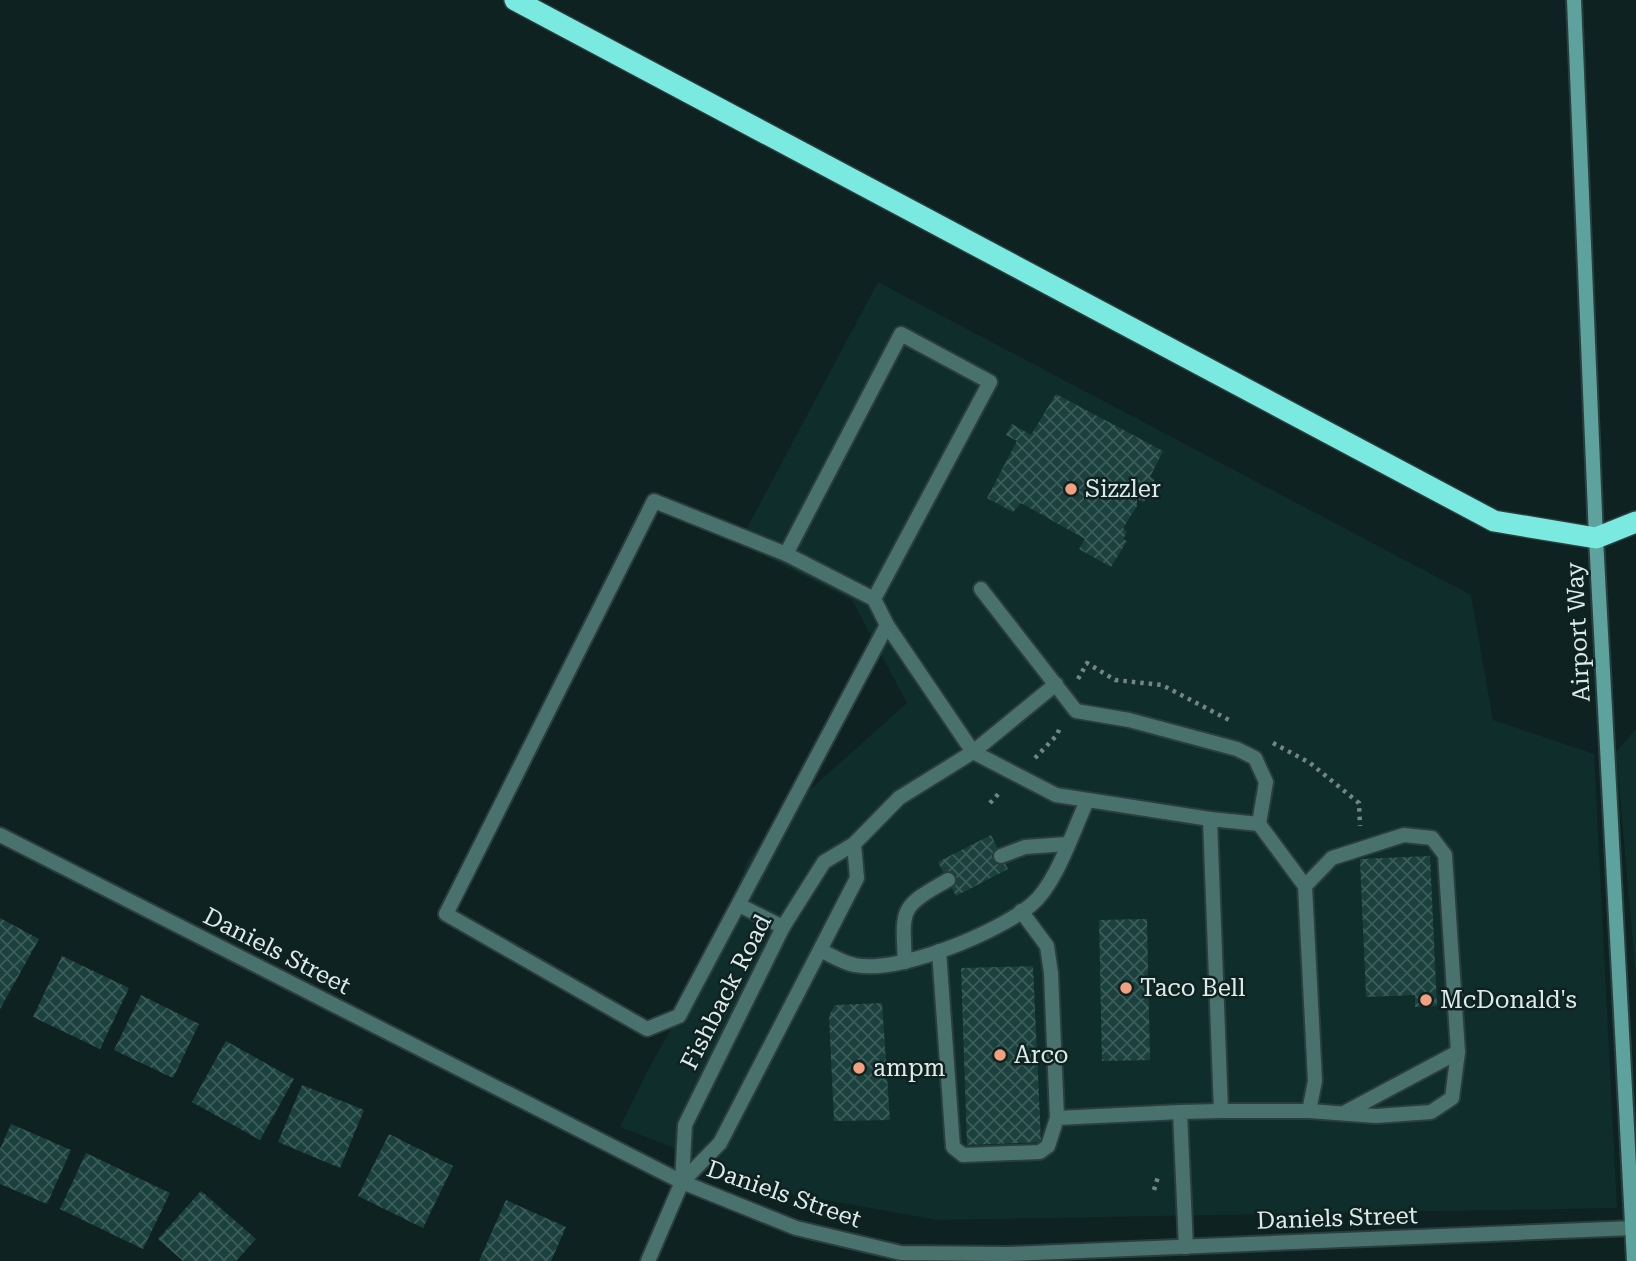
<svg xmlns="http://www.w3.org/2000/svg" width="1636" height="1261" font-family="'Roboto Serif',serif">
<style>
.built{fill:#0e2d2b}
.building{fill:url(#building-cross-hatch)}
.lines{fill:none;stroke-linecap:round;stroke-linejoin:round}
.service-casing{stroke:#2b3e3d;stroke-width:18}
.minor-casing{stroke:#2b3e3d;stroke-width:18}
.tertiary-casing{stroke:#2b3e3d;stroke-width:18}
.secondary-casing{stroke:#2b3e3d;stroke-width:18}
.motorway-casing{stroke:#2b3e3d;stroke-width:24}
.path{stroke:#748583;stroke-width:4.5;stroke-dasharray:3.5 5;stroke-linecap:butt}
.service{stroke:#49726e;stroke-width:14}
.minor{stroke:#49726e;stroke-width:14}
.tertiary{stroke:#49726e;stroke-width:14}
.secondary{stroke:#5da29c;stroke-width:14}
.motorway{stroke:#7aeae0;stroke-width:21}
.poi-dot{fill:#f2a07f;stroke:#0e2221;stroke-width:2.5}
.labels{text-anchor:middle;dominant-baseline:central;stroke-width:5;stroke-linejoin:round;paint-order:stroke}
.poi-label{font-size:24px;fill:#ddeae8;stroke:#0e2221;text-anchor:start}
.street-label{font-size:24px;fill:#ddeae8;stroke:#0e2221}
</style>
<defs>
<pattern id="building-cross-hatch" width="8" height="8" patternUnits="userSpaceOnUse" patternTransform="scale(1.75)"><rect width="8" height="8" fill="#1b413e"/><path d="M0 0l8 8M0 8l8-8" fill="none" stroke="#3c5d5a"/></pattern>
</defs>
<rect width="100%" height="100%" fill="#0e2221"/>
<!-- built -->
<g class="built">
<polygon points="878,282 1471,595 1493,720 1594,754 1617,1208 937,1220 792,1194 620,1127 649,1068 709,962 748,859 805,794 907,703 852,600 739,543"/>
<polygon points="1636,729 1636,977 1616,752"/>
</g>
<!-- building -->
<g class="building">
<polygon points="1056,394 1163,451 1150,477 1155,480 1144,502 1137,499 1137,506 1123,528 1127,532 1123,539 1127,541 1111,567 1079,549 1085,539 1021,503 1013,512 987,498 1017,441 1006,435 1012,424 1031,435"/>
<polygon points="991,835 1008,869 956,896 938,862"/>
<polygon points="1430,856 1437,1006 1415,1007 1415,995 1366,997 1360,859"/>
<polygon points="0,918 39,939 0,1009"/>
<polygon points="1147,919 1150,1060 1102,1061 1099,920"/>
<polygon points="62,956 129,988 100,1049 33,1017"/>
<polygon points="1033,966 1041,1142 967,1145 961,968"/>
<polygon points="141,995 199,1024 173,1078 114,1050"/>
<polygon points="882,1003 890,1120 834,1121 829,1016 835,1005"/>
<polygon points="226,1041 294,1079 260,1140 192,1102"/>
<polygon points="302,1085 364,1110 340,1168 278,1142"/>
<polygon points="11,1124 71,1150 47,1204 0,1184 0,1149"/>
<polygon points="389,1134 453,1166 423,1228 358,1196"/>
<polygon points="86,1153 170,1193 143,1249 60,1209"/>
<polygon points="201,1191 256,1239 236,1261 183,1261 158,1239"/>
<polygon points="506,1200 566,1227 551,1261 479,1261"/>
</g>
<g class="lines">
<!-- service casing -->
<g class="service-casing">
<g id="service">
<polyline points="786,554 654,501 446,914 647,1029 679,1016 887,625"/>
<polyline points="981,589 1076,711 1129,720 1237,749 1255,758 1266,782 1259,824 1210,819 1221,1111 1309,1111 1315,1081 1305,886 1259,824"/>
<polyline points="874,599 990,382 901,334 786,554 874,599 887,625 973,752 1056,795 1210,819"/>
<polyline points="973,752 1056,684"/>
<polyline points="1001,856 1025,847 1067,844"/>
<polyline points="1305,886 1332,858 1404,835 1432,838 1445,855 1458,1052 1452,1098 1431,1112 1376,1116 1309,1111"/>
<polyline points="739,905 783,927"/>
<polyline points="1021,911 1047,946 1051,973 1057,1118"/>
<path d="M820,950c11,5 23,13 35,15 43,9 142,-32 176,-60 25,-20 42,-74 56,-104"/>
<polyline points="939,951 953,1147 963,1155 1040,1152 1048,1146 1057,1118 1180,1112"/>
<path d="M905,962c-3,-54 -5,-55 43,-82"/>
<polyline points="1344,1113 1458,1052"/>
<polyline points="1186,1247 1180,1112 1221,1111"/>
</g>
</g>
<!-- minor casing -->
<g class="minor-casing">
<g id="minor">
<polyline points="682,1182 685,1125 783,927 824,862 854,844 899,798 973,752"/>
<polyline points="682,1182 720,1143 820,950 857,878 854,844"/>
</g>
</g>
<!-- tertiary casing -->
<g class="tertiary-casing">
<g id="tertiary">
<polyline points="0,835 682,1182 796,1228 901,1253 1008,1254 1633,1228"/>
<polyline points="648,1261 682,1182"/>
</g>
</g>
<!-- secondary casing -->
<g class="secondary-casing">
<polyline id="secondary" points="1574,0 1596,538 1634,1261"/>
</g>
<!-- motorway casing -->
<g class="motorway-casing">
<polyline id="motorway" points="515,0 1494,521 1596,538 1636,522"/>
</g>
<!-- path -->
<g class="path">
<polyline points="1078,679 1087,663 1115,680 1162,685 1231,721"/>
<polyline points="1273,743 1310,763 1359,803 1360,826"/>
<polyline points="1035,758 1057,735 1060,727"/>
<polyline points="990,803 1001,791"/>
<polyline points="1154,1190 1158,1177"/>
</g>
<!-- service -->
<use href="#service" class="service"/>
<!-- minor -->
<use href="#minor" class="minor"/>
<!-- tertiary -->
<use href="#tertiary" class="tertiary"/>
<!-- secondary -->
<use href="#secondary" class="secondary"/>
<!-- motorway -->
<use href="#motorway" class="motorway"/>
</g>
<!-- markers -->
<g class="poi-dot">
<circle cx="1071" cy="489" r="7"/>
<circle cx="1126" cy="988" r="7"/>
<circle cx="1426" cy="1000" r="7"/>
<circle cx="1000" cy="1055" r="7"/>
<circle cx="859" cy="1068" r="7"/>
</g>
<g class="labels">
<!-- poi labels -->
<g class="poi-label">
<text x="1085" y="489">Sizzler</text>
<text x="1140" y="988">Taco Bell</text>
<text x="1440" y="1000">McDonald's</text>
<text x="1014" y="1055">Arco</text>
<text x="873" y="1068">ampm</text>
</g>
<!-- street labels -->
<g class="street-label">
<text transform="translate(1578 632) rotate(-93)">Airport Way</text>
<text transform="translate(277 951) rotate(27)">Daniels Street</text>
<text transform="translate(726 992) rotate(-63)">Fishback Road</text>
<text transform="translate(784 1194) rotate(19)">Daniels Street</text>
<text transform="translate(1337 1218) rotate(-2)">Daniels Street</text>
</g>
</g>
</svg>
